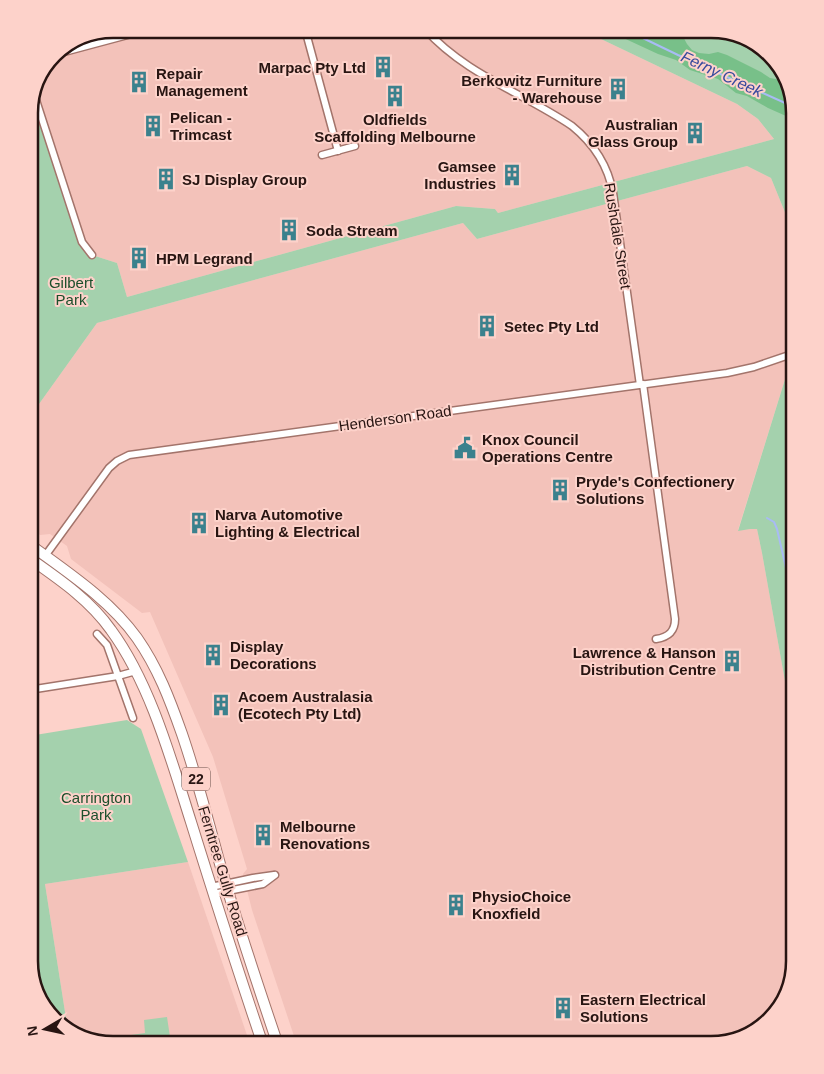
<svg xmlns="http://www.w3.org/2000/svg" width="824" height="1074" font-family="Helvetica,sans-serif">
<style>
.built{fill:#f3c2ba}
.green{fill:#a4d1ad}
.forest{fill:#78c089}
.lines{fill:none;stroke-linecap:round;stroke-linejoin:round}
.stream{stroke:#a8bbf5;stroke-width:2}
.minor-casing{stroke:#a3746b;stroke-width:9}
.primary-casing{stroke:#a3746b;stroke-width:12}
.minor{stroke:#fff;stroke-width:6}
.primary{stroke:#fff;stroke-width:10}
.labels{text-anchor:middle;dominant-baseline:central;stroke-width:4;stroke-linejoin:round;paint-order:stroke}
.shield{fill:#fdd2ca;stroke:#684e49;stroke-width:1}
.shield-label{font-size:14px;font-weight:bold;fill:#281512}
.poi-label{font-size:15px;font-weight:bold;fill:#281512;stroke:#fdd2ca;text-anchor:start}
.street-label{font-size:15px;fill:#281512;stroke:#fdd2ca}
.park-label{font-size:15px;fill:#1c4f2b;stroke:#fdd2ca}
.water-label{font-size:16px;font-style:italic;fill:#37499d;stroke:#fdd2ca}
.rim{fill:none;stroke:#281512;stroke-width:2.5}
</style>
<rect width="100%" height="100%" fill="#fdd2ca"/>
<!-- built -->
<g class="built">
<polygon points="112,29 580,29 737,104 758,119 774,139 498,213 495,209 456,206 127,297 117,263 92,255 82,242 33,91 38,75 57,50"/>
<polygon points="747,166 771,178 793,232 795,252 795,347 738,530 750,529 757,529 762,553 795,737 795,962 784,1003 758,1031 712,1045 297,1045 252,910 243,874 247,869 213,757 150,612 142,613 71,559 67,546 50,534 40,535 29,527 29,418 97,323 463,223 477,239"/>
<polygon points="188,862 249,1041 226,1045 107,1045 71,1034 68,1031 45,884"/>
</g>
<!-- green -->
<g class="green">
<polygon points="580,29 717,29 753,40 781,66 795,112 795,252 793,232 771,178 747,166 477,239 463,223 97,323 29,418 29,107 33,91 82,242 92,255 117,263 127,297 456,206 495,209 498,213 774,139 758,119 737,104"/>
<polygon points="795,347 795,737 762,553 757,529 750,529 738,531"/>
<polygon points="127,720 141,729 188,862 45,884 68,1031 43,1008 29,962 29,736"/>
<polygon points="167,1017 170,1037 162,1044 153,1045 111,1045 110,1038 145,1033 144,1020"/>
</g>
<!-- forest -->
<polygon class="forest" points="604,29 679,29 687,44 692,50 699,53 709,54 718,52 727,55 761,72 770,78 786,81 795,112 795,120 768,108 747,96 736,93 718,79 690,70 676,60 658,54"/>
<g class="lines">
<!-- stream -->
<g class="stream">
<polyline points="624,29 678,55 794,107"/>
<polyline points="767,518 774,522 777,529 786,568 791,583 795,608"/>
</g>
<!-- minor casing -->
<g class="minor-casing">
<g id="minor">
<polyline points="305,29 338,151"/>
<path d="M425,29c40,45 98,64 147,97 21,17 36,39 41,67l27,192"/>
<polyline points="53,55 150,29"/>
<polyline points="33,91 82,242 92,255"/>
<polyline points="322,155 355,146"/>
<path d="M643,384l32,235c0,12 -6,18 -19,20"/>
<polyline points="45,556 109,468 117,461 129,455 727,373 754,367 795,353"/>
<polyline points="29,576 38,564"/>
<polyline points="97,634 107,645 133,718"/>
<polyline points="29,690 118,676 136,671"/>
<polyline points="211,887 253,878 274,875"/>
<polyline points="213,894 263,884 275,875"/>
<polyline points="249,1041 250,1045"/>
</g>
</g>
<!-- primary casing -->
<g class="primary-casing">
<g id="primary">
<path d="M29,544c38,28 80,55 108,94 21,30 33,62 45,96 14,41 25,82 36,123 18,64 39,126 60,188"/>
<path d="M29,558c30,21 61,42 82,72 39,53 60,129 80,192 23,74 47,149 72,223"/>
</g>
</g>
<!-- minor -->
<use href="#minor" class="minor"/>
<!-- primary -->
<use href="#primary" class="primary"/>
</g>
<!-- icons -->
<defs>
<g id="building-bare" transform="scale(1.725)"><path d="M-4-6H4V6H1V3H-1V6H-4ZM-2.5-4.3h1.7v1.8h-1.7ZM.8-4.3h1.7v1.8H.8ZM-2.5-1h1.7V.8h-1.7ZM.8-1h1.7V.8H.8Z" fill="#3b818d" stroke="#fdd2ca" stroke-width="2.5" paint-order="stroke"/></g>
<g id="civic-bare" transform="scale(1.725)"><path d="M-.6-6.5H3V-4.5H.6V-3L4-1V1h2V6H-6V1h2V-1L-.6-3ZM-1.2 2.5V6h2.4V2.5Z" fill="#3b818d" stroke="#fdd2ca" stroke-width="2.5" paint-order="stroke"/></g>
</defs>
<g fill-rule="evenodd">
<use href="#building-bare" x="383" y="67"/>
<use href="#building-bare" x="139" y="82"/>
<use href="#building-bare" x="618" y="89"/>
<use href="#building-bare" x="395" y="96"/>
<use href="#building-bare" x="153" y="126"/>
<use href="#building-bare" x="695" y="133"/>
<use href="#building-bare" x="512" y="175"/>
<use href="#building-bare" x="166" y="179"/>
<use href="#building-bare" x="289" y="230"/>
<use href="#building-bare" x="139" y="258"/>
<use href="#building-bare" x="487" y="326"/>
<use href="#civic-bare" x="465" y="448"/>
<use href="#building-bare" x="560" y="490"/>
<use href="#building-bare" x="199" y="523"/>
<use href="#building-bare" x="213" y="655"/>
<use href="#building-bare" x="732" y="661"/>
<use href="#building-bare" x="221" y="705"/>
<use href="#building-bare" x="263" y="835"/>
<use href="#building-bare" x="456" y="905"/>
<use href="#building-bare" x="563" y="1008"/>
</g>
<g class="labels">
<!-- shield labels -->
<rect class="shield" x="182" y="767.5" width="28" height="23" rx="4"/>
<g class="shield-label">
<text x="196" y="779">22</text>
</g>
<!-- poi labels -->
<g class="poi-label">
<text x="366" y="67" text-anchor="end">Marpac Pty Ltd</text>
<text x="156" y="73">Repair<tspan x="156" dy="17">Management</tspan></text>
<text x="602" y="80" text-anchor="end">Berkowitz Furniture<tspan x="602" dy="17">- Warehouse</tspan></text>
<text x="170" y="117">Pelican -<tspan x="170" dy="17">Trimcast</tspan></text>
<text x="395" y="119" text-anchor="middle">Oldfields<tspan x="395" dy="17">Scaffolding Melbourne</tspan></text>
<text x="678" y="124" text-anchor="end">Australian<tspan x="678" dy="17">Glass Group</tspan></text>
<text x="496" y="166" text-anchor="end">Gamsee<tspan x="496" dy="17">Industries</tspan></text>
<text x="182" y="179">SJ Display Group</text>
<text x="306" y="230">Soda Stream</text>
<text x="156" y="258">HPM Legrand</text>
<text x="504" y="326">Setec Pty Ltd</text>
<text x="482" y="439">Knox Council<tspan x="482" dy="17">Operations Centre</tspan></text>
<text x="576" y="481">Pryde's Confectionery<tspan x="576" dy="17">Solutions</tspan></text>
<text x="215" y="514">Narva Automotive<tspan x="215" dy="17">Lighting &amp; Electrical</tspan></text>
<text x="230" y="646">Display<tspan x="230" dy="17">Decorations</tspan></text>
<text x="716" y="652" text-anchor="end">Lawrence &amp; Hanson<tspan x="716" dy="17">Distribution Centre</tspan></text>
<text x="238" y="696">Acoem Australasia<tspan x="238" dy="17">(Ecotech Pty Ltd)</tspan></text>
<text x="280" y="826">Melbourne<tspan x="280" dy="17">Renovations</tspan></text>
<text x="472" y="896">PhysioChoice<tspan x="472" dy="17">Knoxfield</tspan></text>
<text x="580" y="999">Eastern Electrical<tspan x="580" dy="17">Solutions</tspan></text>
</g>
<!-- street labels -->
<g class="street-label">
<text transform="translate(618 236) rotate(81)">Rushdale Street</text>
<text transform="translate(395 418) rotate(-8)">Henderson Road</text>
<text transform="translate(223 871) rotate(73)">Ferntree Gully Road</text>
</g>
<!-- park labels -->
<g class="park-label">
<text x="71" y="282">Gilbert<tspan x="71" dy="17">Park</tspan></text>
<text x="96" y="797">Carrington<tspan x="96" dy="17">Park</tspan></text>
</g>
<!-- water labels -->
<g class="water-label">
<text transform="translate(722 74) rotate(25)">Ferny Creek</text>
</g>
</g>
<!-- crop -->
<path d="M0 0H824V1074H0ZM113 38H711A75 75 0 0 1 786 113V961A75 75 0 0 1 711 1036H113A75 75 0 0 1 38 961V113A75 75 0 0 1 113 38Z" fill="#fdd2ca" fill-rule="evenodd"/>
<path class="rim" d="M113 38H711A75 75 0 0 1 786 113V961A75 75 0 0 1 711 1036H113A75 75 0 0 1 38 961V113A75 75 0 0 1 113 38Z"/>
<!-- north arrow -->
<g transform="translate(45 1029) rotate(261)" stroke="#fdd2ca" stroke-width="4" paint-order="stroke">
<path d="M0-4L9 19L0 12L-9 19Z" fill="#281512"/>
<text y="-8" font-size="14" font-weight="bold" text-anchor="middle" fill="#281512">N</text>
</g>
</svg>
